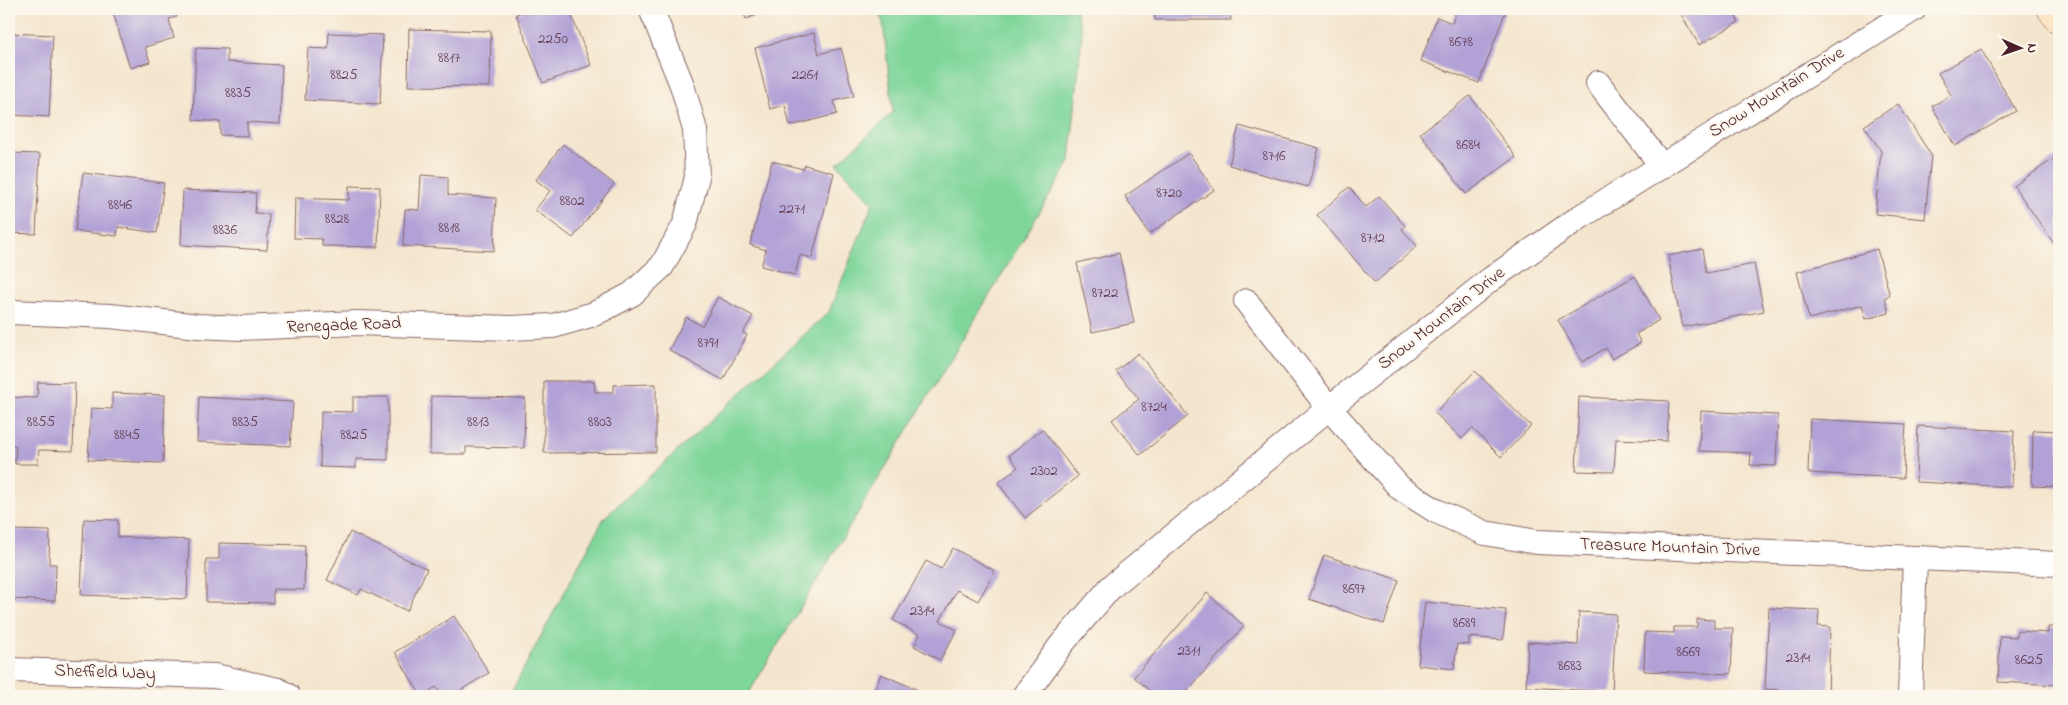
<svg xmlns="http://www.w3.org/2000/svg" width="2068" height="705" font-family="'Indie Flower',sans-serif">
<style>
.green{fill:#7fd69a;stroke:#647a62}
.building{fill:#b1a1d6}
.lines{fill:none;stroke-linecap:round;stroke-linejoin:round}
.street-casing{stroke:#866564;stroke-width:26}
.secondary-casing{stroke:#866564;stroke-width:29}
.street{stroke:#fff;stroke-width:24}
.secondary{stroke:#fce5c4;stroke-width:28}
.labels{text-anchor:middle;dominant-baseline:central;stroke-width:4.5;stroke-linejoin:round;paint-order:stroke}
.number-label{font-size:15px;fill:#644056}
.street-label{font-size:18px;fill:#4a1f2b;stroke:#fbf7ec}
</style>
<rect width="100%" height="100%" fill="#fbf7ec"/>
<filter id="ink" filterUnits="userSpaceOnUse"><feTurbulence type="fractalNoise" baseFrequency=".02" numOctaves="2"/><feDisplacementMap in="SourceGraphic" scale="10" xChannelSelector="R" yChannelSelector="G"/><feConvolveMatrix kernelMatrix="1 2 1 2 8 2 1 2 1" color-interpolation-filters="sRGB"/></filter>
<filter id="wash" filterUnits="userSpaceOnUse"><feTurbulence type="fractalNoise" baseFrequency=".0096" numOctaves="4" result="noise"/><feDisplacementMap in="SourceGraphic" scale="20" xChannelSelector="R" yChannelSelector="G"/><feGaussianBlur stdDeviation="1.12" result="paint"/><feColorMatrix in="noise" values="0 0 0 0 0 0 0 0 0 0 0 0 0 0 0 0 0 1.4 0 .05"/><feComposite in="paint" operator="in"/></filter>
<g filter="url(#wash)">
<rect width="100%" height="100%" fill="#f4e6ce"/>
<!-- green -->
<polygon class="green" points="878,9 1075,9 1082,31 1070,162 747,696 509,696 604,518 829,312 873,203 837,164 893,112 883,23"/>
<g id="blocks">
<!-- building -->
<g class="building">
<polygon points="112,9 174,9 177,17 169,19 174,38 145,47 150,62 130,68"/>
<polygon points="522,9 569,9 591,65 543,83 516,14 523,12"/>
<polygon points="742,9 773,9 746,19"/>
<polygon points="1155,9 1230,9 1231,20 1155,20"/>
<polygon points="1457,9 1506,10 1479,83 1421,61 1437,17 1452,23"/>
<polygon points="1678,9 1731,9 1739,22 1699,45"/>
<polygon points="409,29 491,31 490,87 408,86"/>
<polygon points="9,33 53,35 49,117 9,115"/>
<polygon points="329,33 383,35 380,104 305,100 308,48 328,49"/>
<polygon points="814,33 819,54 841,48 854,96 834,101 837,114 790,126 785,105 770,109 755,48"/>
<polygon points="196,48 227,49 227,62 282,65 280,124 247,122 247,136 220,135 220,122 193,120"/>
<polygon points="1981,49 2016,111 1955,146 1932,106 1951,95 1938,73"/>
<polygon points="1470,96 1516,157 1466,194 1420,133"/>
<polygon points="1898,104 1931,155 1925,219 1875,214 1881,151 1864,126"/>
<polygon points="1239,126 1319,148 1308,187 1229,165"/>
<polygon points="563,144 614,184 573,238 535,210 550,191 536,180"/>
<polygon points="9,153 40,154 36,234 9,233"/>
<polygon points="1189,153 1214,190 1149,234 1125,196"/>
<polygon points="2059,155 2059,251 2014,186"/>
<polygon points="772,161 803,169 805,165 834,173 812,258 800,255 795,275 761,266 766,250 750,245"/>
<polygon points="83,173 164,183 157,233 118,227 117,236 75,231"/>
<polygon points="421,175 448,177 448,195 496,198 494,251 403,246 405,209 419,210"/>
<polygon points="349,186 380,187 378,247 322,246 322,239 294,238 295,198 349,200"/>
<polygon points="1349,187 1366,207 1379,196 1405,226 1402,229 1417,246 1375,283 1317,215"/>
<polygon points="183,190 256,193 255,213 269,214 267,250 181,245"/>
<polygon points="1702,249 1706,273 1754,264 1764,311 1682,327 1668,256"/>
<polygon points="1877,249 1890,296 1885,297 1889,313 1866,319 1862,305 1809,319 1797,272"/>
<polygon points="1119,253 1134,323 1092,332 1077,263"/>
<polygon points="1635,276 1659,320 1636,334 1641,343 1612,359 1606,348 1582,362 1558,320"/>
<polygon points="718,297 753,316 743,333 747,335 723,380 669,350 686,317 702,326"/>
<polygon points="1138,353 1188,416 1140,455 1112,420 1139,399 1116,371"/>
<polygon points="1475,371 1531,426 1501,457 1472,428 1462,439 1435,413"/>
<polygon points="544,381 594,381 595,392 614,392 614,385 656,384 656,452 544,453"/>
<polygon points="38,382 75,383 73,451 39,450 38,464 15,464 16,446 9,445 9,397 37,398"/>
<polygon points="112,393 165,395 163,463 88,460 91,408 112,409"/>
<polygon points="431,396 525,398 524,448 466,447 466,454 430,454"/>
<polygon points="199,397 293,402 290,446 197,442"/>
<polygon points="353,397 388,397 388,460 356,459 356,468 320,467 321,411 353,412"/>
<polygon points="1579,397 1669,401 1667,441 1616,439 1614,472 1576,471"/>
<polygon points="1701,411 1778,415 1776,466 1750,465 1751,453 1699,451"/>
<polygon points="1810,419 1906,424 1903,478 1808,473"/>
<polygon points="1918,426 2014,431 2012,487 1916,482"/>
<polygon points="1042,429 1078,476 1025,518 998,483 1018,467 1009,455"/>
<polygon points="2033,430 2059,431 2059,487 2032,486"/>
<polygon points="84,519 118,520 118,537 189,540 187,599 81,595"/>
<polygon points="9,530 50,531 49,564 56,564 55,601 9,599"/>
<polygon points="350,532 427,569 407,611 361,589 358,595 327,580"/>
<polygon points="219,543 305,545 304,590 273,589 273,603 206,602 206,559 219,559"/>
<polygon points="953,548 995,571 978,601 957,590 940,621 957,630 940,660 914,646 920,635 893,620 926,561 941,569"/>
<polygon points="1324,555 1399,580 1384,624 1309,599"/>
<polygon points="1207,593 1244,626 1183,696 1156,696 1134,677"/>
<polygon points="1425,602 1506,610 1503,640 1469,637 1469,645 1457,644 1454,669 1418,665"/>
<polygon points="1769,608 1819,610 1818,626 1830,627 1828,696 1780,696 1781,690 1765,689"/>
<polygon points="1579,612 1616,614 1612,692 1526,687 1528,642 1578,645"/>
<polygon points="454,616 489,673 451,696 442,696 436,687 421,696 395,652"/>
<polygon points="1697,619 1714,620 1714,628 1733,628 1731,674 1644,671 1645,632 1674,633 1674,627 1697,627"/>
<polygon points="2048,627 2059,627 2059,685 1998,682 2000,636 2017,637 2017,631 2048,633"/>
<polygon points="881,674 918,690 915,696 872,696"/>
</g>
</g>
</g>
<g filter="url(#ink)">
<use href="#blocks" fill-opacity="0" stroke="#866564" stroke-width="1"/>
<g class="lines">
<!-- street casing -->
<g class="street-casing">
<g id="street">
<polyline points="1598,83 1661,165"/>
<polyline points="1246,301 1329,408 1400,488 1436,511 1485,533 1537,542 2059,564"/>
<polyline points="9,312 111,316 198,326 241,328 357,323 511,328 553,326 594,314 632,294 662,266 685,224 697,177 695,130 682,85 651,9"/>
<polyline points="9,670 215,676 278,690 288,696"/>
<polyline points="1024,696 1061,645 1111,587 1329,408 1491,279 1580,217 1914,9"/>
<polyline points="1910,696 1915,558"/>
</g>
</g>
<!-- secondary casing -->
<g class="secondary-casing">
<polyline id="secondary" points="2051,9 2059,20"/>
</g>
<!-- street -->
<use href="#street" class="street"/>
<!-- secondary -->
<use href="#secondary" class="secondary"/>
</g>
</g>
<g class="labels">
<!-- number labels -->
<g class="number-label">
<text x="553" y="39">2250</text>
<text x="1461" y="42">8678</text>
<text x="449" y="58">8817</text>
<text x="344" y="75">8825</text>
<text x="805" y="75">2261</text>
<text x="238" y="93">8835</text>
<text x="1468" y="145">8684</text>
<text x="1274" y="156">8716</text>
<text x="1169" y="193">8720</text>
<text x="572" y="201">8802</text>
<text x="120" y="205">8846</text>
<text x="792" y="209">2271</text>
<text x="337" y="219">8828</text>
<text x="449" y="228">8818</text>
<text x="225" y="230">8836</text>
<text x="1373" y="238">8712</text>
<text x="1105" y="293">8722</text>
<text x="708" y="343">8791</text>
<text x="1154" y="407">8724</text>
<text x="41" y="422">8855</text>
<text x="245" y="422">8835</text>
<text x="478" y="422">8813</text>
<text x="600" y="422">8803</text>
<text x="127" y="435">8845</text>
<text x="354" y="435">8825</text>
<text x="1044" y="471">2302</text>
<text x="1354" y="589">8697</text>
<text x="922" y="611">2314</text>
<text x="1464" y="623">8689</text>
<text x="1189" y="651">2311</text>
<text x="1688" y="652">8669</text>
<text x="1798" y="658">2314</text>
<text x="2029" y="660">8625</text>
<text x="1570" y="666">8683</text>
</g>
<!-- street labels -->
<g class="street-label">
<text transform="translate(1777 93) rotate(-32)">Snow Mountain Drive</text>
<text transform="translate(1442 319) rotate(-38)">Snow Mountain Drive</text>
<text transform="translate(344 326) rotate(-2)">Renegade Road</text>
<text transform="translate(1670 548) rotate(2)">Treasure Mountain Drive</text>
<text transform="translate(105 673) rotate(2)">Sheffield Way</text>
</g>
</g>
<!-- margin -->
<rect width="2068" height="705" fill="none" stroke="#fbf7ec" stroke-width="30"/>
<!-- north arrow -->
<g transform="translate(2020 48) rotate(92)" stroke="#fbf7ec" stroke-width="4" paint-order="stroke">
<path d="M0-4L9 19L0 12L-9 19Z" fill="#4a1f2b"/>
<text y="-8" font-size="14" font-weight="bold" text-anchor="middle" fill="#4a1f2b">N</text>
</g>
</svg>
